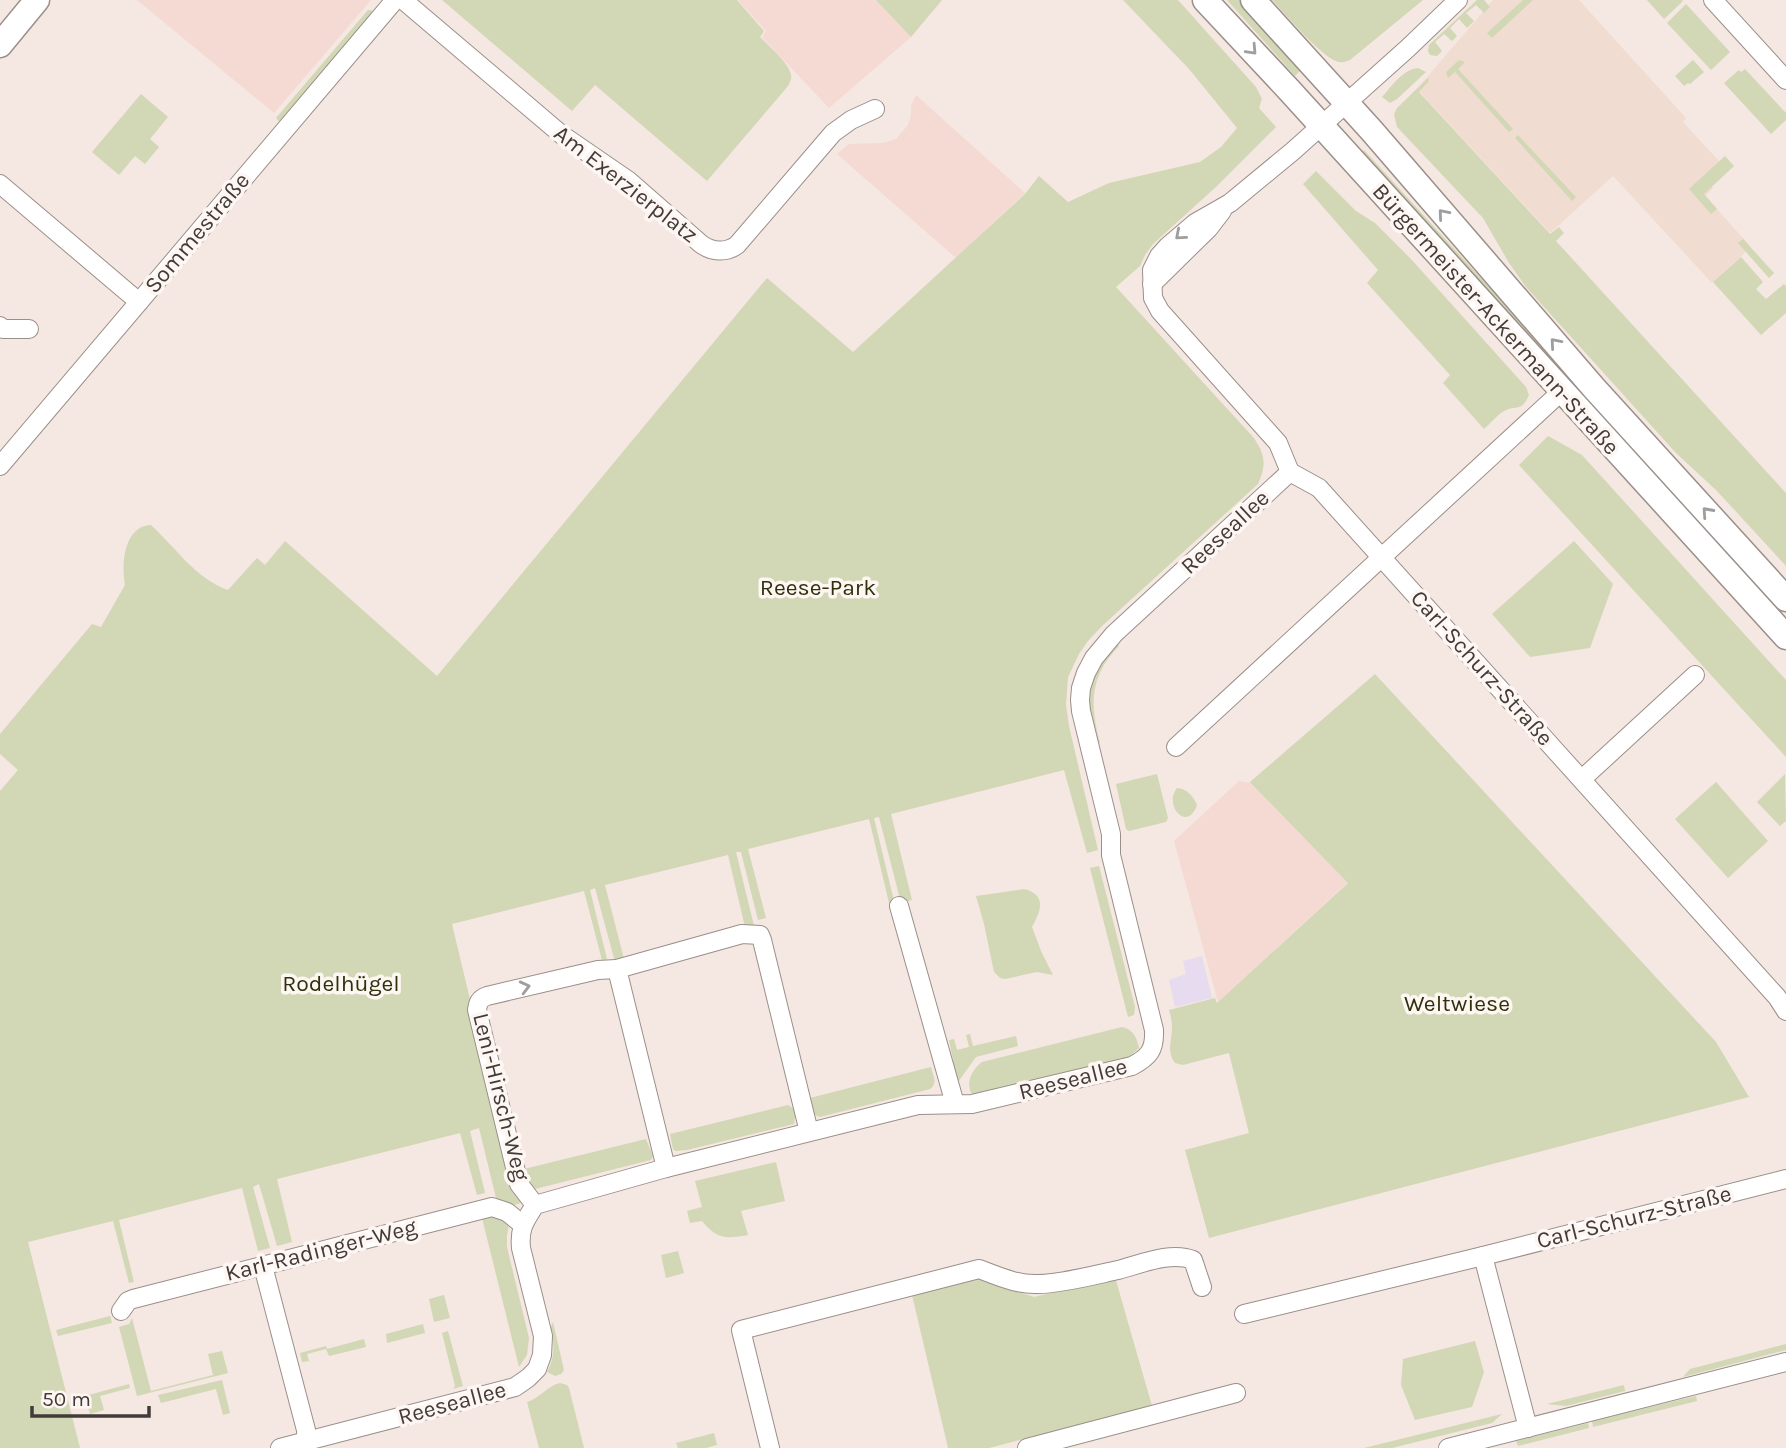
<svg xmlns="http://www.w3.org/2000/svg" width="1786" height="1448" font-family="Karla,sans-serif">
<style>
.built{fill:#f1dcd1}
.industrial{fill:#e7dbf0}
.education{fill:#f4dad3}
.green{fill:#d2d7b5}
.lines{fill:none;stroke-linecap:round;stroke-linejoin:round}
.street-casing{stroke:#9b8f89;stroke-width:20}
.secondary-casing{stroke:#9b8f89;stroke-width:27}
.street{stroke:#fff;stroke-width:18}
.secondary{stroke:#fff;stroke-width:24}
.oneway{stroke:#a09e9c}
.labels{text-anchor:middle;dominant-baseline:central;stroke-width:7;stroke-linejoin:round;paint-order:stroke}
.street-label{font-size:23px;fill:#413c39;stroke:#fef6f2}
.park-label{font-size:23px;fill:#2e310c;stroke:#fef6f2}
</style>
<rect width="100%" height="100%" fill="#f5e7e1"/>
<!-- built -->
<polygon class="built" points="1493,0 1579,0 1686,118 1683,122 1720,162 1704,178 1713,188 1705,196 1751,247 1712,283 1613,176 1550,233 1417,89"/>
<!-- industrial -->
<polygon class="industrial" points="1202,956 1212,998 1175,1007 1169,980 1186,974 1183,961"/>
<!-- education -->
<g class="education">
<polygon points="137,0 371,0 274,113"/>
<polygon points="738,0 876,0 911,37 829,108 762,37 766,31"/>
<polygon points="916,95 1025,193 956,258 837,154 849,144 884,143 896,139 908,125 911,115 911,106"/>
<polygon points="1239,781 1252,783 1348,882 1218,1002 1174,841"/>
</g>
<!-- green -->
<g class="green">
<path d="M442,0h295l27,31 -4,6c8,8 30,27 31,38 1,4 -1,7 -3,11l-81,95 -112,-96 -23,26z"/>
<polygon points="876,0 942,0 911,37"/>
<path d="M1123,0h55l78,87 6,12 -3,9 17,19 -59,59 -64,58 -8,11 -5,11 -24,21 137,150c12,17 14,27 5,47l-156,142 -14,15 -9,13 -11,23 -2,28 3,21 29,124 -11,3 -23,-83 -173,44 21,86 -11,3 -22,-86 -5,1 21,87 -5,2 -21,-88 -121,30 18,69 -8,2 -17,-68h-5l18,74 -9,1 -17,-72 -123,30 19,74 -9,3 -20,-74 -5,2 17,69 -5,1 -18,-69 -132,33 47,197 23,79 -1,3 -7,2 -18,-7 -17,-70 -9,3 15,62 -8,2 -17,-62 -183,46 15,63 -15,4 -18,-62 -6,3 17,61 -12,3 -16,-63 -123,32 15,62 -5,1 -16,-62 -85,21 52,206h-80v-657l18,-21 -18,-16v-20l92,-110 9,3 24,-42c-4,-21 -1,-59 26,-60 24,22 45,54 77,65l29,-32 8,7 20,-24 152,135 330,-398 86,74 172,-158 14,-18 29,26 41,-19 91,-21 21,-15 16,-19 -48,-59z"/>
<polygon points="1227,0 1242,0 1303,68 1295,76"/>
<path d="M1272,0h151l-73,60c-3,1 -7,3 -11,2 -15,-2 -55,-49 -67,-62z"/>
<polygon points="1477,0 1484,0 1490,7 1484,13 1476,5 1466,13 1474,21 1467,28 1459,19 1450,28 1457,36 1452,41 1444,34 1435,42 1442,51 1437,56 1430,55 1428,51 1429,45"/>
<polygon points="1523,0 1533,0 1492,38 1487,33"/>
<polygon points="1647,0 1682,0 1683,1 1664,19"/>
<polygon points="1686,4 1730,52 1711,70 1667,23"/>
<polygon points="368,10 371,10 373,12 280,122 276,118"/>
<polygon points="1459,60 1465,62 1458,69 1513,129 1509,132 1455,72 1448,78 1446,72"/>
<polygon points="1693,60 1704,72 1690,84 1688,83 1684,86 1675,76"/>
<path d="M1418,68l8,4 -29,27 -7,4 -8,-6c10,-11 20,-27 36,-29z"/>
<polygon points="1745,69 1786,113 1786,120 1771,134 1724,83 1739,70 1741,72"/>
<polygon points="1428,78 1429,81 1419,92 1550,234 1559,227 1564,233 1556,241 1786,493 1786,566 1717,491 1676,453 1526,287 1509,263 1483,218 1397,127 1394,114 1397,108"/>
<polygon points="141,94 168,117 150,139 159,147 145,164 135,156 119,175 92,152"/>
<polygon points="1518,135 1576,197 1572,201 1515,138"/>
<polygon points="1364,150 1769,594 1768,597 1650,468 1620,443 1358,156"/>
<polygon points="1725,156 1734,166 1704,194 1717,209 1711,214 1689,189"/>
<path d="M1316,171l40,40 19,12 36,36 115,128 3,8c-8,17 -10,10 -23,15 -7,3 -16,14 -22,19l-41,-46 7,-8 -83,-92 11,-13 -75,-86z"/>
<polygon points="1743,239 1774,273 1769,278 1738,243"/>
<polygon points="1741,257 1763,282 1756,289 1766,299 1784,284 1786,286 1786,313 1761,335 1713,282"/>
<polygon points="1548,436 1582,455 1786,680 1786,757 1519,465"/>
<polygon points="1574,541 1613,584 1590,648 1530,657 1492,614"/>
<path d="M1116,640l3,6c-30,31 -29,58 -19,97l-3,2c-14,-50 -9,-63 19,-105z"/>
<path d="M1375,674l341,368 33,55 -540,141 -24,-88 64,-17 -20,-80 -46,12 -8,-2c-9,-12 -3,-22 -3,-35 0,-6 -1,-12 -3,-18l46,-12 2,5 131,-120 -98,-101z"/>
<polygon points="1157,774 1168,818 1166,822 1129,831 1126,829 1116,784"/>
<polygon points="1785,774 1786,821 1780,826 1757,802"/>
<polygon points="1716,782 1768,841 1728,878 1675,819"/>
<path d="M1177,788c9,0 17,9 20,17 -10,28 -34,0 -20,-17z"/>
<polygon points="1099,866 1135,1007 1134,1015 1128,1017 1090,868"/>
<path d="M1024,889c24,6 16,23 8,38l9,24 12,24 -16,-3 -32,7 -5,-1 -6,-6 -10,-48 -8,-28z"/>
<path d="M1122,1027c11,2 15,11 17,21l-10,9 -150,39 -8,-3c-5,-12 1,-23 11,-31z"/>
<polygon points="970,1034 973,1046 1016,1036 1018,1046 976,1057 958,1082 946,1061 953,1060 949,1040 954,1039 957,1050 969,1047 966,1035"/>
<path d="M931,1067c2,8 7,17 -1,22l-110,28c-8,-2 -11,-11 -14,-18z"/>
<polygon points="788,1105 796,1110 794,1124 687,1150 675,1151 673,1149 670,1134"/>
<path d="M646,1139l7,17 -2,4 -116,29c-8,-3 -9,-12 -11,-20z"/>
<path d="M776,1162l9,39 -44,10 7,24c-23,4 -31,4 -46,-14l-12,2 -3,-12 15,-4 -7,-26z"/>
<polygon points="481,1214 497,1215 509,1224 507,1236 507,1247 529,1338 527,1355 519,1367"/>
<polygon points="678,1251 684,1273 666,1278 661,1255"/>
<polygon points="1115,1277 1152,1406 989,1448 948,1448 912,1295 980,1279 1034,1297"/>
<polygon points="444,1295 450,1318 434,1322 429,1299"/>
<polygon points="110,1316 112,1323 58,1336 56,1330"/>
<polygon points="132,1318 151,1391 213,1375 208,1354 222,1351 228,1373 137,1396 119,1327 129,1324"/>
<path d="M553,1322l11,48 -3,4 -6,2 -8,-4c8,-15 8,-28 3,-43z"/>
<polygon points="423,1324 425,1333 387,1343 386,1334"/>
<polygon points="448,1331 463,1386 453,1389 455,1386 442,1333"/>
<polygon points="364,1339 366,1347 329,1356 326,1349 307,1354 309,1361 302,1362 300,1353 326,1346 327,1349"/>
<polygon points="1475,1341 1484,1372 1472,1407 1415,1420 1401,1385 1403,1359"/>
<polygon points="1786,1344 1786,1350 1683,1377 1690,1369"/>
<polygon points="222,1380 230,1413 223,1415 216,1389 161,1403 158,1395"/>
<path d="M560,1383l7,2 2,3 15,60h-45l-12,-46c13,-4 20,-16 33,-19z"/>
<polygon points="129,1384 130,1388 100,1396 104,1410 90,1414 85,1396"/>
<polygon points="1624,1385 1625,1391 1566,1406 1547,1404"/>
<polygon points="1696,1396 1697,1401 1593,1427 1592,1421"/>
<polygon points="1502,1414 1492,1423 1392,1448 1364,1448"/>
<polygon points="1588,1423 1589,1428 1518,1446 1516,1441"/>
<polygon points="714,1433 717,1445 706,1448 678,1448 676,1443"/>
</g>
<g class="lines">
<!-- street casing -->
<g class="street-casing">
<g id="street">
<path d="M403,0l159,135 67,46 72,63c11,8 25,9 36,1l96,-112 18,-13 24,-11"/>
<polyline points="1713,0 1786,80"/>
<polyline points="0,184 139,302"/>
<polyline points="1152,284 1209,228 1222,211"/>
<polyline points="0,326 3,329 29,329"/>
<polyline points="0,466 395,0"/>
<polyline points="1290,472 1319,488 1777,997 1786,1011"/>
<polyline points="1176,747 1562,391"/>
<polyline points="1582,779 1695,675"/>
<polyline points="899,906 955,1104"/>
<polyline points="666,1168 617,969 742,934 760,935 762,940 809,1132"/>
<path d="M535,1205l-16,-21 -42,-174c1,-7 2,-11 10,-14l111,-26 19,-1"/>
<polyline points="1483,1256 1528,1428"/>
<polyline points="263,1266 306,1430 307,1448"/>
<polyline points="121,1311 128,1301 133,1299 492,1207 507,1212 523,1225"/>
<polyline points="1244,1314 1483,1256 1786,1179"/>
<path d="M280,1448l235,-61 13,-9 9,-9 5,-14 1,-19 -22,-88c-2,-20 4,-27 14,-43l131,-37 252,-63 54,-1 160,-38c17,-9 23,-16 22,-36l-43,-175v-21l-30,-123 -1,-11 1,-12 5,-15 8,-15 20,-24 176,-162 -12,-29 -118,-132 -7,-13 -1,-28 7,-14 9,-10 27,-23 35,-20 63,-52 115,-103 50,-48"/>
<path d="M770,1448l-29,-118 238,-61c19,7 38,16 59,15 23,0 57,-9 80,-14 23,-6 53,-19 75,-10l9,27"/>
<polyline points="1027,1448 1236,1393"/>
<polyline points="1448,1448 1786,1362"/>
</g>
</g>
<!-- secondary casing -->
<g class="secondary-casing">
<g id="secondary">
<polyline points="1205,0 1290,91 1786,637"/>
<polyline points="1253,0 1372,131 1594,388 1786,599"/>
<polyline points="0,45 37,0"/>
</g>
</g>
<!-- street -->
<use href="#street" class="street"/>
<!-- secondary -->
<use href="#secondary" class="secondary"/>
</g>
<!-- one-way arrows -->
<defs><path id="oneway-chevron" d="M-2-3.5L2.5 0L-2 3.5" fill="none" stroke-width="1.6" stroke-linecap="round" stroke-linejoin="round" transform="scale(1.75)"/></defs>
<g class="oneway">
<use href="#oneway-chevron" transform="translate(1252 50) rotate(47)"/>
<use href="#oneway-chevron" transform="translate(1443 214) rotate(-131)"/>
<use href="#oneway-chevron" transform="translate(1180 235) rotate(139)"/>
<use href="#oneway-chevron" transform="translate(1555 343) rotate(-131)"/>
<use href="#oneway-chevron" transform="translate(1707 512) rotate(-132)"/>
<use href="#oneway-chevron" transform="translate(525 987) rotate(-14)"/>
</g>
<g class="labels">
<!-- street labels -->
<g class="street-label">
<text transform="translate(626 184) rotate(38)">Am Exerzierplatz</text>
<text transform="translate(197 233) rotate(-50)">Sommestraße</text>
<text transform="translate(1496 319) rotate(48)">Bürgermeister-Ackermann-Straße</text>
<text transform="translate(1225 532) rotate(-43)">Reeseallee</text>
<text transform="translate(1482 668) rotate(48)">Carl-Schurz-Straße</text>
<text transform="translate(1073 1079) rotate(-14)">Reeseallee</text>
<text transform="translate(501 1097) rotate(76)">Leni-Hirsch-Weg</text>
<text transform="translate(1634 1217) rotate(-14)">Carl-Schurz-Straße</text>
<text transform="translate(321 1250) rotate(-14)">Karl-Radinger-Weg</text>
<text transform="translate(452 1403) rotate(-15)">Reeseallee</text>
</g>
<!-- park labels -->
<g class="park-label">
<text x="818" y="587">Reese-Park</text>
<text x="341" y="983">Rodelhügel</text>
<text x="1457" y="1003">Weltwiese</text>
</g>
</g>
<!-- scale -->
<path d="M32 1406v10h117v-10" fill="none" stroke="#413c39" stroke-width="3.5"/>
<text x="42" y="1406" font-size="21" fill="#413c39" stroke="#fef6f2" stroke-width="5" paint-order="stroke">50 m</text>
</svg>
